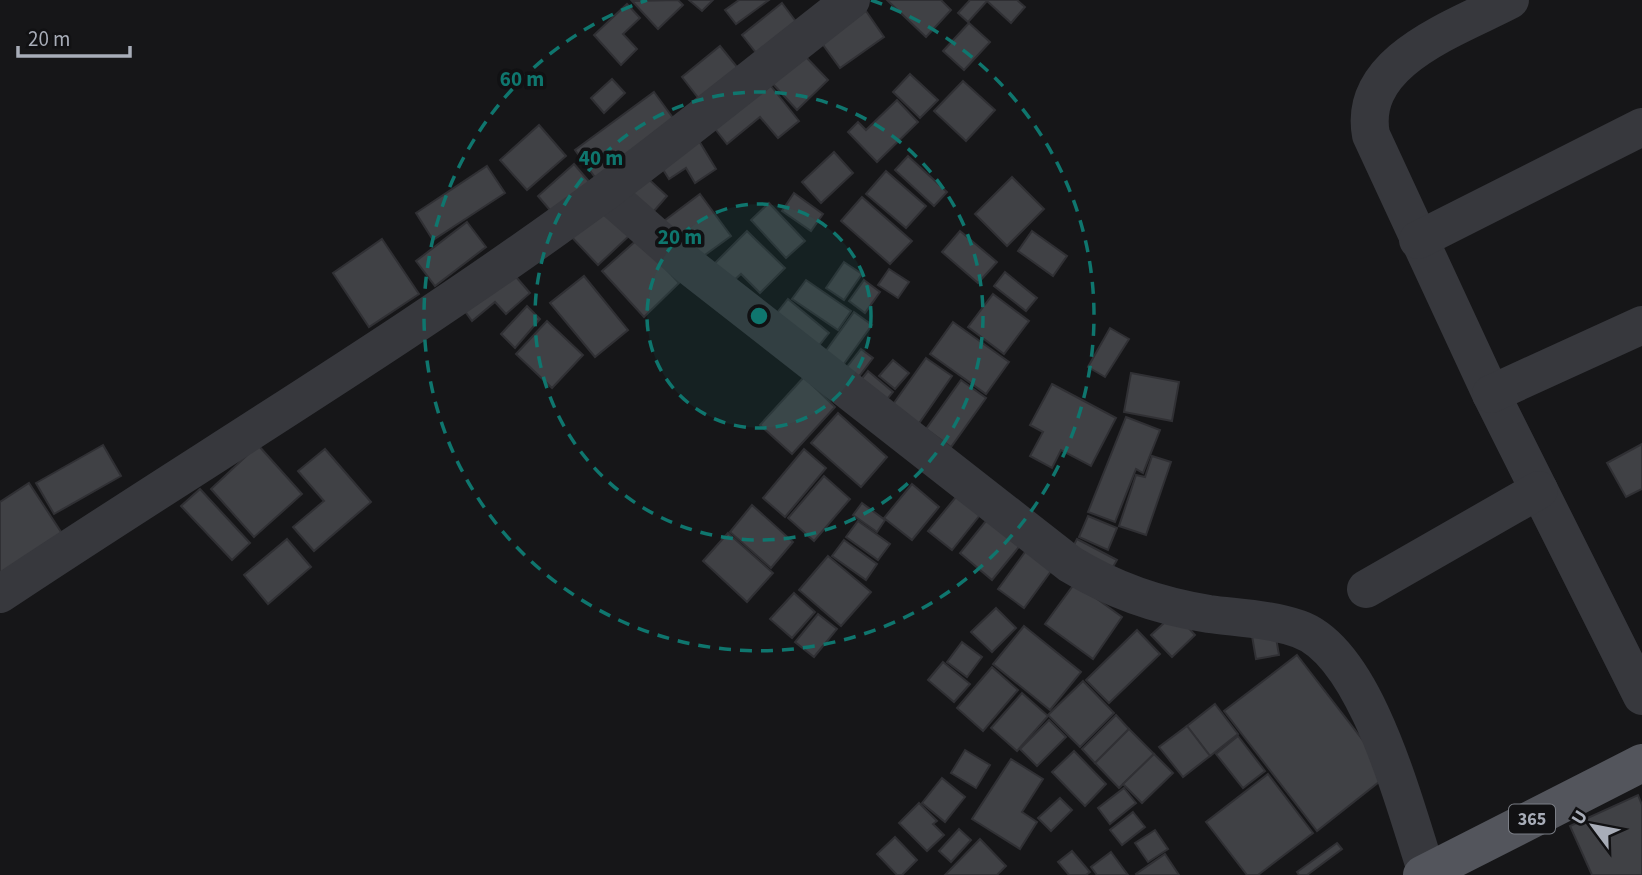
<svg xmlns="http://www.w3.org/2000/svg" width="1642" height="875" font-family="'Source Sans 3',sans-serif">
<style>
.building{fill:#404145;stroke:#303034;stroke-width:2}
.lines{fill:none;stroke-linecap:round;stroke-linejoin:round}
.minor{stroke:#37383d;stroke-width:38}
.major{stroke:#53555c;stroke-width:38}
.ring{fill:none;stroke:#0f766e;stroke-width:3.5;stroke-dasharray:12 9}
.labels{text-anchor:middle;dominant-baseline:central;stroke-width:7;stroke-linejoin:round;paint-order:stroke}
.shield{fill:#111113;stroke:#7b7e86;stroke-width:2}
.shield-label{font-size:18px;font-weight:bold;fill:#a8adb8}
.centre{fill:#0f766e;stroke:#111113;stroke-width:3.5}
.ring-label{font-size:21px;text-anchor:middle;font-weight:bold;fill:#0f766e;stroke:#111113;stroke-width:7;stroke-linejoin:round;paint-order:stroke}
</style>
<rect width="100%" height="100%" fill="#161618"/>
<!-- building -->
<g class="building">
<polygon points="678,0 683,5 658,29 632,1"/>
<polygon points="689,0 713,0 702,11"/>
<polygon points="739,0 769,0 736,24 725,10"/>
<polygon points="887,0 941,0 951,10 926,37"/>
<polygon points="970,0 1017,0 1025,7 1011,23 987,1 968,22 958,13"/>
<polygon points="782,3 800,27 761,59 742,35"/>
<polygon points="627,4 640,18 623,34 637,49 621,65 594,35"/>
<polygon points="866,11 884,37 840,68 821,42"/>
<polygon points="969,23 990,42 964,70 943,51"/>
<polygon points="720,46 742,73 703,104 682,77"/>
<polygon points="804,55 828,80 797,110 773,84"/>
<polygon points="910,74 938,100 920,118 893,92"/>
<polygon points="612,79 625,93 604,113 591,98"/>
<polygon points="767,81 799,121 778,138 760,117 727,144 712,125"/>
<polygon points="963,81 995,110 966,141 934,111"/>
<polygon points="654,92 676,122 597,180 575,150"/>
<polygon points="897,100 918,122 877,162 848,132 858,122 866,130"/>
<polygon points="539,125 566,156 527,190 500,160"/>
<polygon points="696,136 716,169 695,183 686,168 669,179 657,160"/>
<polygon points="834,152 853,173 821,203 802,182"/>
<polygon points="908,156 947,192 934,206 895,170"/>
<polygon points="574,164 592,185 555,216 538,196"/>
<polygon points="487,166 505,193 433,240 416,213"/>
<polygon points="886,171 926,206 906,228 866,194"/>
<polygon points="643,174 667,196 647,219 622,196"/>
<polygon points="1012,177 1044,209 1007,246 975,214"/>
<polygon points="794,193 823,214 811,231 782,211"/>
<polygon points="700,194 731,236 694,263 664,221"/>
<polygon points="862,197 912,241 890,264 841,221"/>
<polygon points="600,200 631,234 598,265 566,231"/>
<polygon points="769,203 805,241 786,258 751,220"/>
<polygon points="467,222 486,247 435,286 416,261"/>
<polygon points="747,231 785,268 760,293 741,274 731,283 713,265"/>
<polygon points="960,231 997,262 978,283 942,252"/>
<polygon points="1032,231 1067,256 1053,276 1018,251"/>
<polygon points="382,239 419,294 369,327 333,273"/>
<polygon points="638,239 679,283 644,317 602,271"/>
<polygon points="844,262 862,274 844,300 826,288"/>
<polygon points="889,269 909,282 898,298 878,285"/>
<polygon points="510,270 530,293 506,314 495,302 472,321 464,310"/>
<polygon points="1005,272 1037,298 1026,311 994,286"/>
<polygon points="584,276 628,330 595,357 550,303"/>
<polygon points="806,280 851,311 838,330 792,299"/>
<polygon points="864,280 880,292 865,313 849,301"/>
<polygon points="993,294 1029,321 1004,354 968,327"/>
<polygon points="788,299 829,333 817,348 776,314"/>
<polygon points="527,306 540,319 515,348 501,334"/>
<polygon points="854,312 872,325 838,372 820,359"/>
<polygon points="547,321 583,355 552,388 516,354"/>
<polygon points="953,322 1009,362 986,394 930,354"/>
<polygon points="1110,328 1129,339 1105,377 1088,367"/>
<polygon points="861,349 873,358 851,387 839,377"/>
<polygon points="926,358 952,376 915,429 889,410"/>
<polygon points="893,360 909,373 895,389 879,376"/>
<polygon points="868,371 893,392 879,409 854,388"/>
<polygon points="1131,373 1179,382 1172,421 1124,412"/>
<polygon points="804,377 835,407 792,454 760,425"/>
<polygon points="961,380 986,398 951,447 926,429"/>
<polygon points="1052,384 1116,418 1091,466 1061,450 1052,468 1030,456 1043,432 1030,425"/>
<polygon points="838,413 887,457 861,487 811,443"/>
<polygon points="1126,417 1160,430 1143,473 1136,469 1115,522 1088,512"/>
<polygon points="1642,444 1642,489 1626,497 1607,463"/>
<polygon points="103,445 121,476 54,514 36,483"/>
<polygon points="258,445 302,494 254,537 211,489"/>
<polygon points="325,449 371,502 314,551 293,527 324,501 298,471"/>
<polygon points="804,449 826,468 785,517 763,498"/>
<polygon points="1152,456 1171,462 1146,535 1119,526 1136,475 1145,477"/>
<polygon points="824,476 850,499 814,541 788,518"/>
<polygon points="29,483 65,538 0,580 0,502"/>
<polygon points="912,484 939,507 912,540 884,518"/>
<polygon points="200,489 250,543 232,560 181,506"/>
<polygon points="961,491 984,510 952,550 928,531"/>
<polygon points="862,503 885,520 877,532 853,515"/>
<polygon points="752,505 793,542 771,568 730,532"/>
<polygon points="994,511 1027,537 992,580 960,553"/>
<polygon points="1088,516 1117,528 1108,550 1079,537"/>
<polygon points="858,521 890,544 878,560 846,537"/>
<polygon points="728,533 773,573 747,602 703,561"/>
<polygon points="287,539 311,567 268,604 244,575"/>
<polygon points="1077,539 1117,560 1107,577 1068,556"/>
<polygon points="844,540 877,564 866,580 832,556"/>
<polygon points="1028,548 1054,567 1024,608 998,589"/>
<polygon points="828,556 871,592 841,626 799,590"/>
<polygon points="1075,583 1122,617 1093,659 1045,624"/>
<polygon points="794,593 815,612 792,638 770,619"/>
<polygon points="996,608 1016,628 992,652 971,632"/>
<polygon points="1175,613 1195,635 1172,657 1151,635"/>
<polygon points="818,614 837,629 814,657 795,642"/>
<polygon points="1024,626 1081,672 1050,710 993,664"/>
<polygon points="1274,626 1279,655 1256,659 1251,630"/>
<polygon points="1137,630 1160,654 1109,703 1086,680"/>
<polygon points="962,642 982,657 967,677 947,662"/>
<polygon points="1297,655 1389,774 1317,831 1224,711"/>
<polygon points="943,662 970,684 954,702 928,680"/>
<polygon points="992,667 1018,690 983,731 957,708"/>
<polygon points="1083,681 1114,713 1080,747 1048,715"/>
<polygon points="1022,693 1048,716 1017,751 991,728"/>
<polygon points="1215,704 1238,734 1210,756 1187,726"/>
<polygon points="1116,715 1129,729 1095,763 1082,749"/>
<polygon points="1049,720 1066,737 1037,766 1020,749"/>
<polygon points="1187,726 1210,756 1183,777 1159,747"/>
<polygon points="1129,729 1154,754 1119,788 1095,763"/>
<polygon points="1238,736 1265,771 1243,788 1216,754"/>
<polygon points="965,750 990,765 976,788 951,773"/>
<polygon points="1074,751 1106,784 1085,806 1052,772"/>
<polygon points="1154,754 1173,773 1142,803 1123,784"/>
<polygon points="1011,759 1043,779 1022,812 1037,822 1020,849 972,819"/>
<polygon points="1268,774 1313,833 1258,875 1247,875 1206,822"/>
<polygon points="942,778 965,797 945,822 922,803"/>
<polygon points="1124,788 1136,803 1110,824 1098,808"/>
<polygon points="1638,795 1642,805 1642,875 1592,875 1570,826"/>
<polygon points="1060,798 1072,810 1051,831 1038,818"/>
<polygon points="919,803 937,821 933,824 944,835 927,851 899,823"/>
<polygon points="1133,812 1145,827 1122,845 1110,830"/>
<polygon points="959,829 971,840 951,862 939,851"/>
<polygon points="1155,830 1168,849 1148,862 1135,843"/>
<polygon points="895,837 917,860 902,875 897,875 877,854"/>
<polygon points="980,839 1006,866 997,875 945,875"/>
<polygon points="1337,843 1342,849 1307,875 1299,875 1297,872"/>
<polygon points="1072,851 1090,872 1086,875 1069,875 1058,862"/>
<polygon points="1111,852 1128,875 1097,875 1091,867"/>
<polygon points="1165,854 1179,875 1137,875 1136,874"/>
</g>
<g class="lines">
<!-- minor -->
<g class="minor">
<path d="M1510,0c-53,28 -153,60 -139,135l120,259 151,302"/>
<path d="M605,192l83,73 382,299c44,27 88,42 139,50 30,4 62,5 90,15 68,24 106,179 128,244"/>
<polyline points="1418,240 1642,127"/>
<polyline points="1491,394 1642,325"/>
<polyline points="1366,589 1539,490"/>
<path d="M0,594c201,-134 410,-258 605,-402 83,-62 164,-128 246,-192"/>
</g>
<!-- major -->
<polyline class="major" points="1422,875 1642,763"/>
</g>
<!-- distance rings -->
<circle cx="759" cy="316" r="112" fill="#0f766e" fill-opacity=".12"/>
<g class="ring">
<circle cx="759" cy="316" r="112"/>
<circle cx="759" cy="316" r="224"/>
<path d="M871 0A335 335 0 1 1 647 0"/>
</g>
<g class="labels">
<!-- shield labels -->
<rect class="shield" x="1509" y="804.5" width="46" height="29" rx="5"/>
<g class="shield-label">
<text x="1532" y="819">365</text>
</g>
</g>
<circle cx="759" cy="316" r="10" class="centre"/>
<g class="ring-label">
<text x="522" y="86">60 m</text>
<text x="601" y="165">40 m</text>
<text x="680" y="244">20 m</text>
</g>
<!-- north arrow -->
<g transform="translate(1593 826) rotate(302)" stroke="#111113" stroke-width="5" paint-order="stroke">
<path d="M0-5L12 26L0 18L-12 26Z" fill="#a8adb8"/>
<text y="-10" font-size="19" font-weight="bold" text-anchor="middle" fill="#a8adb8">U</text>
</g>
<!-- scale -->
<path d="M18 46v10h112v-10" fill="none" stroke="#a8adb8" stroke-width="3.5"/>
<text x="28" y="46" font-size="21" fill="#a8adb8" stroke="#111113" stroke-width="5" paint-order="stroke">20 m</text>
</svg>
